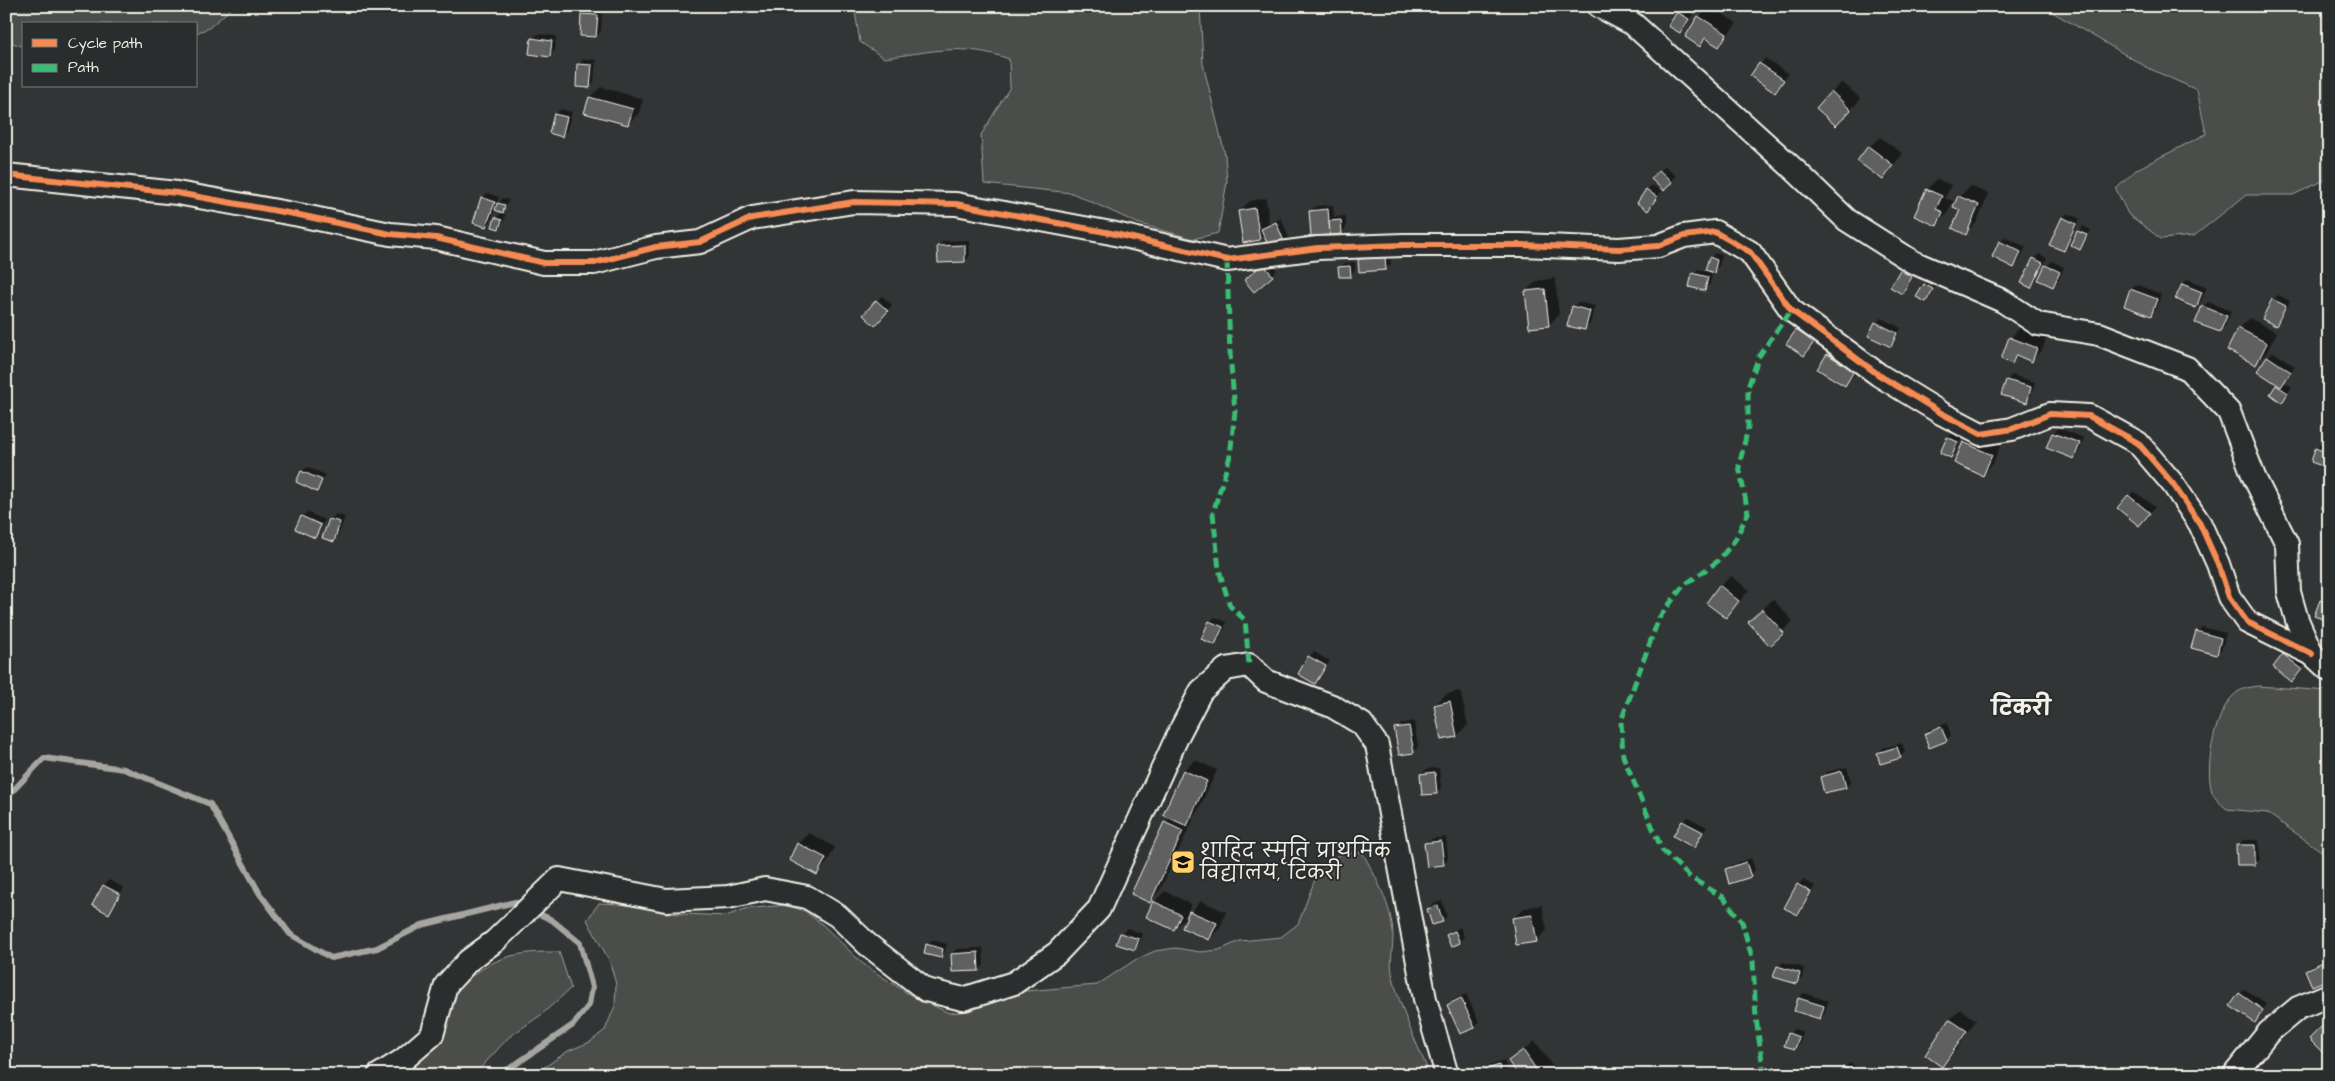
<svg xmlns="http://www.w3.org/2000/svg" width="2335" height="1081" font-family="'Architects Daughter','Playpen Sans Deva',sans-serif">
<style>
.green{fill:#4b4d4c;stroke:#a09f9a}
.shadow{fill:#0007}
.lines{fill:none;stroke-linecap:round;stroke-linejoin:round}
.stream{stroke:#a6a5a0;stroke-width:6}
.building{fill:#5f605f;stroke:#f4f1e8}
.street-casing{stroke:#f4f1e8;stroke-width:26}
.street{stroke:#2a2d2e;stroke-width:22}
.quiet{stroke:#3abd76;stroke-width:5;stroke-dasharray:10 5;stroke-linecap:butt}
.cycleway-casing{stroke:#2a2d2e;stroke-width:9}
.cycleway{stroke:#f68b52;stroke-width:6}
.labels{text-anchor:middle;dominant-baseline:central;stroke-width:4;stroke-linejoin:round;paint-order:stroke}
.poi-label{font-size:19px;fill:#f4f1e8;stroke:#2a2d2e;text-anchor:start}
.quarter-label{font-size:21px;font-weight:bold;fill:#f4f1e8;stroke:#2a2d2e}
</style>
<rect width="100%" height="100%" fill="#323535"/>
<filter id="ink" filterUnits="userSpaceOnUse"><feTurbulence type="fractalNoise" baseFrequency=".02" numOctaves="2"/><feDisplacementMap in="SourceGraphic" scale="10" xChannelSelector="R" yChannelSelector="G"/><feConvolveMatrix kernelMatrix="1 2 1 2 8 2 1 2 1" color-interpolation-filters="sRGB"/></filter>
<g filter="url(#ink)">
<!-- green -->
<g class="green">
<polygon points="6,6 234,6 209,28 196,33 196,24 24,24 24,47 13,43 6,30"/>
<path d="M854,6h346l3,58 22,91 2,27 -9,51 -25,6 -56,-16 -65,-30 -88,-9 -3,-49 29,-48 -1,-28c-47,-17 -78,-7 -125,-1l-24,-16z"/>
<polygon points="2042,6 2329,6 2329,178 2293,195 2246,195 2194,236 2161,239 2128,214 2116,189 2137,169 2206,134 2197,90 2148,68"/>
<path d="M2257,686l72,5v168l-5,-6 -57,-40 -40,-4c-5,-4 -13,-11 -15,-17 -8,-24 3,-87 27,-101 5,-3 13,-4 18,-5z"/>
<path d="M1362,852c14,25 30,54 31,83 0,13 -3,25 -1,38 8,36 24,69 38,102h-897l35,-24 22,-9 15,-12 10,-24 1,-22 -7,-24 -22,-40 12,-17 43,2 23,8 61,3 19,-7 40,-4 20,6 18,14 39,38 22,15 25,16 40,19 20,-2 56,-20 72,-6 38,-25 20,-9 21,-3 24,4 19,-2 21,-9 41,-4 17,-13 22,-58 20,-12z"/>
<path d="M559,952l12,36 -30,27 -32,22 -35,38h-75c31,-47 60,-112 122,-121 12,-2 26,-2 38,-2z"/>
</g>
<!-- shadow -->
<g class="shadow">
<polygon points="584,6 597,6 584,8"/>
<polygon points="1710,6 1737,23 1719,45 1707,38 1700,45 1687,37 1699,17"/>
<polygon points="1683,8 1693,14 1680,32 1670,26"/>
<polygon points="587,10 602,10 601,31 596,36 582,15"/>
<polygon points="538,34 556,36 555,50 550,55 533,39"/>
<polygon points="1765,58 1788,74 1775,92 1752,76"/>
<polygon points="584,59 596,60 594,82 589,87 579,64"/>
<polygon points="1842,82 1861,99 1847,114 1832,92"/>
<polygon points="601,87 643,99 639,113 628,124 590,97"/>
<polygon points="561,109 572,112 567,130 562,135 555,114"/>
<polygon points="1880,137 1903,154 1882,178 1869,147"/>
<polygon points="1665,166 1676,176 1664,189 1652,179"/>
<polygon points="1937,179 1951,185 1945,198 1953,201 1947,214 1937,224 1927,190"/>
<polygon points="1652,185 1661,191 1648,209 1647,190"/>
<polygon points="1970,186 1989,194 1976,223 1966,233 1962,210 1955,207 1960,196"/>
<polygon points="487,193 499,197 496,206 503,198 509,200 502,212 495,209 491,221 486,226 482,198"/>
<polygon points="1266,198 1269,224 1281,218 1289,237 1284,242 1264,234 1259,239 1239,211 1250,201"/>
<polygon points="1333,205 1334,217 1346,216 1346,228 1341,233 1312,235 1311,211 1316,206"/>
<polygon points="501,213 506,215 503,223 498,228 496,218"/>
<polygon points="2068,213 2080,219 2078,223 2064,217"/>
<polygon points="2063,217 2077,226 2068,245 2063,250 2051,244"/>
<polygon points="2083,226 2091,230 2080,249 2072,245"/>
<polygon points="2005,237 2026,247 2019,261 2014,266 2000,242"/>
<polygon points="969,240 970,256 965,261 938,246 943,241"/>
<polygon points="1390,252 1391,264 1386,269 1359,259 1365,254"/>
<polygon points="1715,253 1722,255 1719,266 1713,271 1710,284 1705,289 1693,274 1698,269 1707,271 1710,258"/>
<polygon points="2039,254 2047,258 2036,281 2031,286 2034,259"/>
<polygon points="1268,260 1277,270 1272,275 1246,280"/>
<polygon points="2052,261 2064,267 2058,281 2053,286 2047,266"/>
<polygon points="1355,262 1355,270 1350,275 1340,268 1345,263"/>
<polygon points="1906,266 1916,272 1902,293 1892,287"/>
<polygon points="1555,278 1559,314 1549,325 1526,291 1537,281"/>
<polygon points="1930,279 1937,284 1925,301 1925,284"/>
<polygon points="2188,279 2207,287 2201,301 2196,306 2183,284"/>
<polygon points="2136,284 2161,294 2156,309 2151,314 2125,305 2131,289"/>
<polygon points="2278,295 2290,301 2281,319 2276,324 2273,300"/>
<polygon points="882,296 892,305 880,319 877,301"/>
<polygon points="1578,302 1595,306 1590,324 1585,329 1573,307"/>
<polygon points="2208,302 2231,311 2225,326 2220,331 2203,307"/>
<polygon points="1881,318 1901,328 1890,345 1876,323"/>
<polygon points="2249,318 2277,332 2266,353 2256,363 2239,329"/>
<polygon points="1802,326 1818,337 1804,355 1797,331"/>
<polygon points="2021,327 2047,337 2042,350 2031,360 2019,355 2012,362 2002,358 2010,338"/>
<polygon points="1839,344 1864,360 1855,374 1844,385 1819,369 1828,354"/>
<polygon points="2273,352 2295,366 2284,382 2292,387 2282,401 2277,386 2279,384 2268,357"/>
<polygon points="2012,375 2035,382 2031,396 2026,401 2003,394 2007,380"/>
<polygon points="2058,428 2084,438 2079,452 2074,457 2053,434"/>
<polygon points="1975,432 2001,444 1993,464 1982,474 1964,443"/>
<polygon points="1953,433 1962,437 1956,452 1951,457 1948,438"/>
<polygon points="2321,444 2329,447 2329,457 2321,464 2316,449"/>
<polygon points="2329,458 2329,468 2326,467"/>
<polygon points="307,467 326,475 316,490 302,472"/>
<polygon points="2134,491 2155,507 2144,520 2119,508"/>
<polygon points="307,512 325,520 314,536 302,517"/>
<polygon points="336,514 345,517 338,536 333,541 324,538 331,519"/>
<polygon points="1731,576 1749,590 1726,617 1720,586"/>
<polygon points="2326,595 2329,596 2329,620 2321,600"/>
<polygon points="1773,599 1793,621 1770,644 1750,622"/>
<polygon points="1215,617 1227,622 1220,638 1215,644 1210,622"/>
<polygon points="2202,627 2226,633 2222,649 2216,654 2197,632"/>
<polygon points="2289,650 2306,663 2297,675 2275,667"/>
<polygon points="1314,652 1330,661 1315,683 1309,657"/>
<polygon points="1460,691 1468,725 1457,736 1442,739 1435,705 1446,694"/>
<polygon points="1414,721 1418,747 1413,752 1396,729 1401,724"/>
<polygon points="1947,723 1951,735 1946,740 1925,734 1930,729"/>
<polygon points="1902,743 1905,752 1900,757 1878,754 1883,748"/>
<polygon points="1195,760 1217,770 1197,813 1191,819 1193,820 1160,890 1150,901 1165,823 1171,817 1165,814 1184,770"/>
<polygon points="1847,767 1851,782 1846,787 1825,792 1822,777 1827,772"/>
<polygon points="1439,768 1441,788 1436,793 1421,774 1426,769"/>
<polygon points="1688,817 1707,827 1694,846 1683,822"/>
<polygon points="809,833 835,847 827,863 817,873 798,844"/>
<polygon points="1446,837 1448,859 1443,864 1426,844 1431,839"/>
<polygon points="2243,840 2259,840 2260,859 2255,864 2238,845"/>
<polygon points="1751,858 1755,870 1750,875 1726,870 1731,865"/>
<polygon points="109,880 124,888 109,912 104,885"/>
<polygon points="1803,880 1815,886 1798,914 1798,885"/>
<polygon points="1165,891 1191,904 1185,918 1174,929 1154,902"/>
<polygon points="1201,901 1226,912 1220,928 1209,939 1191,912"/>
<polygon points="1442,901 1447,916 1442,921 1428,909 1433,904"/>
<polygon points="1542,905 1547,930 1536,941 1513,919 1524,908"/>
<polygon points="1460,927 1464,937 1459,942 1447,936"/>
<polygon points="1127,928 1143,934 1139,944 1134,949 1118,943 1122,933"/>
<polygon points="932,940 947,944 945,952 940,957 927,945"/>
<polygon points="983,948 984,965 979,970 952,954 957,949"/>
<polygon points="2329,957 2329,977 2307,970 2312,965"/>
<polygon points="1783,962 1804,968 1802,978 1797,983 1778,967"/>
<polygon points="2245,989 2267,1004 2255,1021 2240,994"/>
<polygon points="1804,993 1828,1001 1825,1013 1820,1018 1799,998"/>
<polygon points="1466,994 1479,1022 1474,1027 1448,1005 1453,1000"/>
<polygon points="1961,1009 1976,1020 1953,1054 1942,1065 1926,1054 1950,1019"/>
<polygon points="1794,1029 1803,1032 1800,1043 1795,1048 1789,1034"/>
<polygon points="1535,1041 1556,1071 1552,1075 1519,1075 1510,1061"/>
<polygon points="1504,1061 1509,1075 1474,1075 1479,1069"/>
<polygon points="1849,1063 1861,1069 1858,1075 1840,1075"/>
<polygon points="1786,1066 1799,1071 1798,1075 1780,1075"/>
<polygon points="1806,1067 1824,1072 1823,1075 1799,1075"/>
</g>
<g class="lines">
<!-- stream -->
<g class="stream">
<polyline points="6,798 44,758 124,769 210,804 260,894 290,934 331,958 377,948 422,925 515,902 524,907"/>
<polyline points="500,1075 573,1025 589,1005 592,987 580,943 552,920 533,911"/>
</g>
</g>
<!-- building -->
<g class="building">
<polygon points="1677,12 1689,19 1680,33 1668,26"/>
<polygon points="581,14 598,15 596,37 580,36"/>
<polygon points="1698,16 1727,34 1719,47 1705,38 1700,47 1685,37"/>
<polygon points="531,38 552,41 550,57 529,54"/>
<polygon points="1759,63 1784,80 1775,93 1750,76"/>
<polygon points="577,64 592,65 590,88 576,87"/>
<polygon points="1831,91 1851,110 1836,126 1816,108"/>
<polygon points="589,97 633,109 628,125 584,113"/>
<polygon points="554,114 567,117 562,137 549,133"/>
<polygon points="1868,146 1893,165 1883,180 1857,161"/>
<polygon points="1659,170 1672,182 1664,191 1651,179"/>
<polygon points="1646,189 1657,197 1648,211 1637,203"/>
<polygon points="1926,189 1942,196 1936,209 1943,212 1937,226 1914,216"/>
<polygon points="1958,196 1979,205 1966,235 1952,228 1960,210 1953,207"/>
<polygon points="481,197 495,202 486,227 473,223"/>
<polygon points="497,203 505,205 503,213 495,210"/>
<polygon points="1255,208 1260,240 1243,243 1238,211"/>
<polygon points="1328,209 1330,235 1311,236 1309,211"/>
<polygon points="495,217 502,220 499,229 492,227"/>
<polygon points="2062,217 2076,224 2064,251 2049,245"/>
<polygon points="1341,220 1342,234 1330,235 1329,221"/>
<polygon points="1276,222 1285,244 1270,250 1261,229"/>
<polygon points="2077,231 2087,235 2080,250 2070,245"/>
<polygon points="1999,241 2021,252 2014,268 1992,257"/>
<polygon points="965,245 965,262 938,263 937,246"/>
<polygon points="1385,257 1386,270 1359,272 1358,259"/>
<polygon points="1709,257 1717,260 1714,273 1705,270"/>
<polygon points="2033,258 2043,263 2031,288 2021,283"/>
<polygon points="1263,264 1273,276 1254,292 1244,280"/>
<polygon points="2045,265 2060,272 2053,287 2038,280"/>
<polygon points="1350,266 1351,277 1339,277 1338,267"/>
<polygon points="1900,270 1912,277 1902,294 1890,287"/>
<polygon points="1692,273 1708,277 1705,291 1689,287"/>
<polygon points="1924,284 1933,289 1926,302 1916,297"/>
<polygon points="2182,284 2202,292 2196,308 2175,299"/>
<polygon points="1545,289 1549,326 1529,328 1525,291"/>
<polygon points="2130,289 2157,299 2151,316 2124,306"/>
<polygon points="2272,299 2286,306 2276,326 2262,319"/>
<polygon points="876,300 888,311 875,326 863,315"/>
<polygon points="1572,306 1590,311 1585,330 1567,326"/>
<polygon points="2202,306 2227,316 2220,332 2195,323"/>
<polygon points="1875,322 1897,333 1891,347 1868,336"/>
<polygon points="2238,328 2267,343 2256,365 2227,350"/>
<polygon points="1796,330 1814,342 1804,356 1786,344"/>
<polygon points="2009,337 2037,348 2032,362 2016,355 2012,364 2001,359"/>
<polygon points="1827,354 1854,371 1845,386 1817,369"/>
<polygon points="2267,356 2291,372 2281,387 2257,371"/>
<polygon points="2006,380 2031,387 2027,403 2001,395"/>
<polygon points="2276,385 2288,393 2282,403 2270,394"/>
<polygon points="2052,433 2080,443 2074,459 2046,448"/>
<polygon points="1947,437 1958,442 1951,458 1940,453"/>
<polygon points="1963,442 1992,455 1983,476 1954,463"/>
<polygon points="2315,448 2326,452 2322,466 2311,462"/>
<polygon points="301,471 322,480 317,492 296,482"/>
<polygon points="2128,495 2150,513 2139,526 2117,508"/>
<polygon points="301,516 321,525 315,538 295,529"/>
<polygon points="329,519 340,522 334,542 322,538"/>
<polygon points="1719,585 1739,601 1726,618 1706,603"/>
<polygon points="2320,600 2329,603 2329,621 2314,616"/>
<polygon points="1762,609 1784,633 1770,646 1748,622"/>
<polygon points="1209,621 1223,627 1215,645 1201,639"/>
<polygon points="2196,631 2221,638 2217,655 2191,648"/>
<polygon points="2283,654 2302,669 2292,682 2273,667"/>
<polygon points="1308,656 1326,666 1315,684 1298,674"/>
<polygon points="1450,701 1457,737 1441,740 1434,705"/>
<polygon points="1409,726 1414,753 1399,755 1394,728"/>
<polygon points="1941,727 1947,741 1929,748 1924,734"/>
<polygon points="1897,747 1901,758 1880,764 1877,753"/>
<polygon points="1183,770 1207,781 1187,826 1163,815"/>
<polygon points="1842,771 1846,788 1824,793 1820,777"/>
<polygon points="1435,772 1437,794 1422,795 1420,774"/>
<polygon points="1682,821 1703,832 1694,848 1673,836"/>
<polygon points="1164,822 1183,831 1150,903 1131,894"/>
<polygon points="1441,841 1444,865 1427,867 1424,843"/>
<polygon points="797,843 826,858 817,875 789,860"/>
<polygon points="2236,845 2255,845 2255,865 2237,865"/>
<polygon points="1746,862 1751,877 1729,884 1725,869"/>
<polygon points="1797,884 1811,892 1798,915 1784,908"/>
<polygon points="103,885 120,894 109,914 92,905"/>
<polygon points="1153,901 1181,915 1174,930 1146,917"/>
<polygon points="1438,906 1443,922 1432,925 1427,909"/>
<polygon points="1189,911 1217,923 1209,940 1182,928"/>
<polygon points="1532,915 1537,942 1516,945 1512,918"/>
<polygon points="1455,931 1460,943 1451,947 1446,935"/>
<polygon points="1120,933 1139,939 1135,950 1116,944"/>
<polygon points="926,944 943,949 941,958 924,954"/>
<polygon points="978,952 979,971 952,972 951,954"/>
<polygon points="2329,959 2329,979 2312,986 2305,970"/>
<polygon points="1777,966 1800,973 1797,984 1773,977"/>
<polygon points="2239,993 2263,1010 2255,1023 2230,1006"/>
<polygon points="1461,998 1475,1028 1460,1034 1447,1005"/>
<polygon points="1798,998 1824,1006 1820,1019 1794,1011"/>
<polygon points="1949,1019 1967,1031 1942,1067 1925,1055"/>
<polygon points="2326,1022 2329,1024 2329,1047 2323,1053 2309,1039"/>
<polygon points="1788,1033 1799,1037 1795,1049 1784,1046"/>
<polygon points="1523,1050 1540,1075 1518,1075 1508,1061"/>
<polygon points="1499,1065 1502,1075 1473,1075 1473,1074"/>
<polygon points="1843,1067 1857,1074 1857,1075 1839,1075"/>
</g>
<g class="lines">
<!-- street casing -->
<g class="street-casing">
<g id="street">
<polyline points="1599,6 1633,24 1799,174 1847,220 1913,262 2003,301 2038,324 2099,334 2187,368 2229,412 2254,477 2287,544 2289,592 2297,620 2312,654 2329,670"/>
<polyline points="6,175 177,193 299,215 390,234 436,238 544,263 594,263 656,247 700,242 752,218 854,202 956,204 1111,233 1227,260 1318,248 1404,245 1522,245 1619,249 1658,246 1684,236 1715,232 1750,252 1791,310 1879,375 1941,413 1981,434 2012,429 2050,414 2089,416 2138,443 2173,484 2200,524 2218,564 2229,597 2247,622 2312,654"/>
<polyline points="379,1075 403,1060 432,1035 446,985 468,961 495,941 559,879 666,900 728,897 765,889 807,897 838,916 867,944 926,990 963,999 1014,983 1057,953 1099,909 1178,735 1201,691 1226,669 1249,665 1266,681 1332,706 1362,724 1377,745 1425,999 1447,1075"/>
<polyline points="2234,1075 2269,1032 2298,1008 2329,995"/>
</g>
</g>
<!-- street -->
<use href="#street" class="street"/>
<!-- quiet -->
<g class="quiet">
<polyline points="1227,260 1230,354 1235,411 1230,456 1213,513 1219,570 1230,606 1245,620 1249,665"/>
<polyline points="1764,1075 1756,1018 1753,961 1742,922 1723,897 1691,878 1662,850 1623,756 1621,721 1659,618 1683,586 1718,561 1735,540 1748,513 1739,466 1748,428 1748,387 1759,356 1791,310"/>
</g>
<!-- cycleway casing -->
<g class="cycleway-casing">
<polyline id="cycleway" points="6,175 177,193 299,215 390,234 436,238 544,263 594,263 656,247 700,242 752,218 854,202 956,204 1111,233 1227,260 1318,248 1404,245 1522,245 1619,249 1658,246 1684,236 1715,232 1750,252 1791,310 1879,375 1941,413 1981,434 2012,429 2050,414 2089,416 2138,443 2173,484 2200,524 2218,564 2229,597 2247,622 2312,654"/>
</g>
<!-- cycleway -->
<use href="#cycleway" class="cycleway"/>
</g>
</g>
<!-- icons -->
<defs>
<g id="school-square" transform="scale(1.25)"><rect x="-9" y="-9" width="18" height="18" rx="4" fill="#ffd166" stroke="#2a2d2e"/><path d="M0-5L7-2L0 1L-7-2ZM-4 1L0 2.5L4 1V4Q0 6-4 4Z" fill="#111"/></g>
</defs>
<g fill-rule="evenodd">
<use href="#school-square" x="1183" y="862"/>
</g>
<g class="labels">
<!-- poi labels -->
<g class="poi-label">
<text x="1200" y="851">शाहिद स्मृति प्राथमिक<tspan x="1200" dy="22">विद्यालय, टिकरी</tspan></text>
</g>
<!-- quarter labels -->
<g class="quarter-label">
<text x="2021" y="708">टिकरी</text>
</g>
</g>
<!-- margin -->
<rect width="2335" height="1081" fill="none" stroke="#2a2d2e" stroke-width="25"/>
<rect x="12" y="12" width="2310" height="1056" fill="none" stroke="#f4f1e8" stroke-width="2" filter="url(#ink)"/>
<!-- legend -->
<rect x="22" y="22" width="175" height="65" fill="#2a2d2e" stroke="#7b7b78"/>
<rect x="32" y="39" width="25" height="8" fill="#f68b52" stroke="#7b7b78"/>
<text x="68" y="48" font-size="15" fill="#f4f1e8">Cycle path</text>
<rect x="32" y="64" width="25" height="8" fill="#3abd76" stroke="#7b7b78"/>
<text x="68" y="72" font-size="15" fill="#f4f1e8">Path</text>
</svg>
